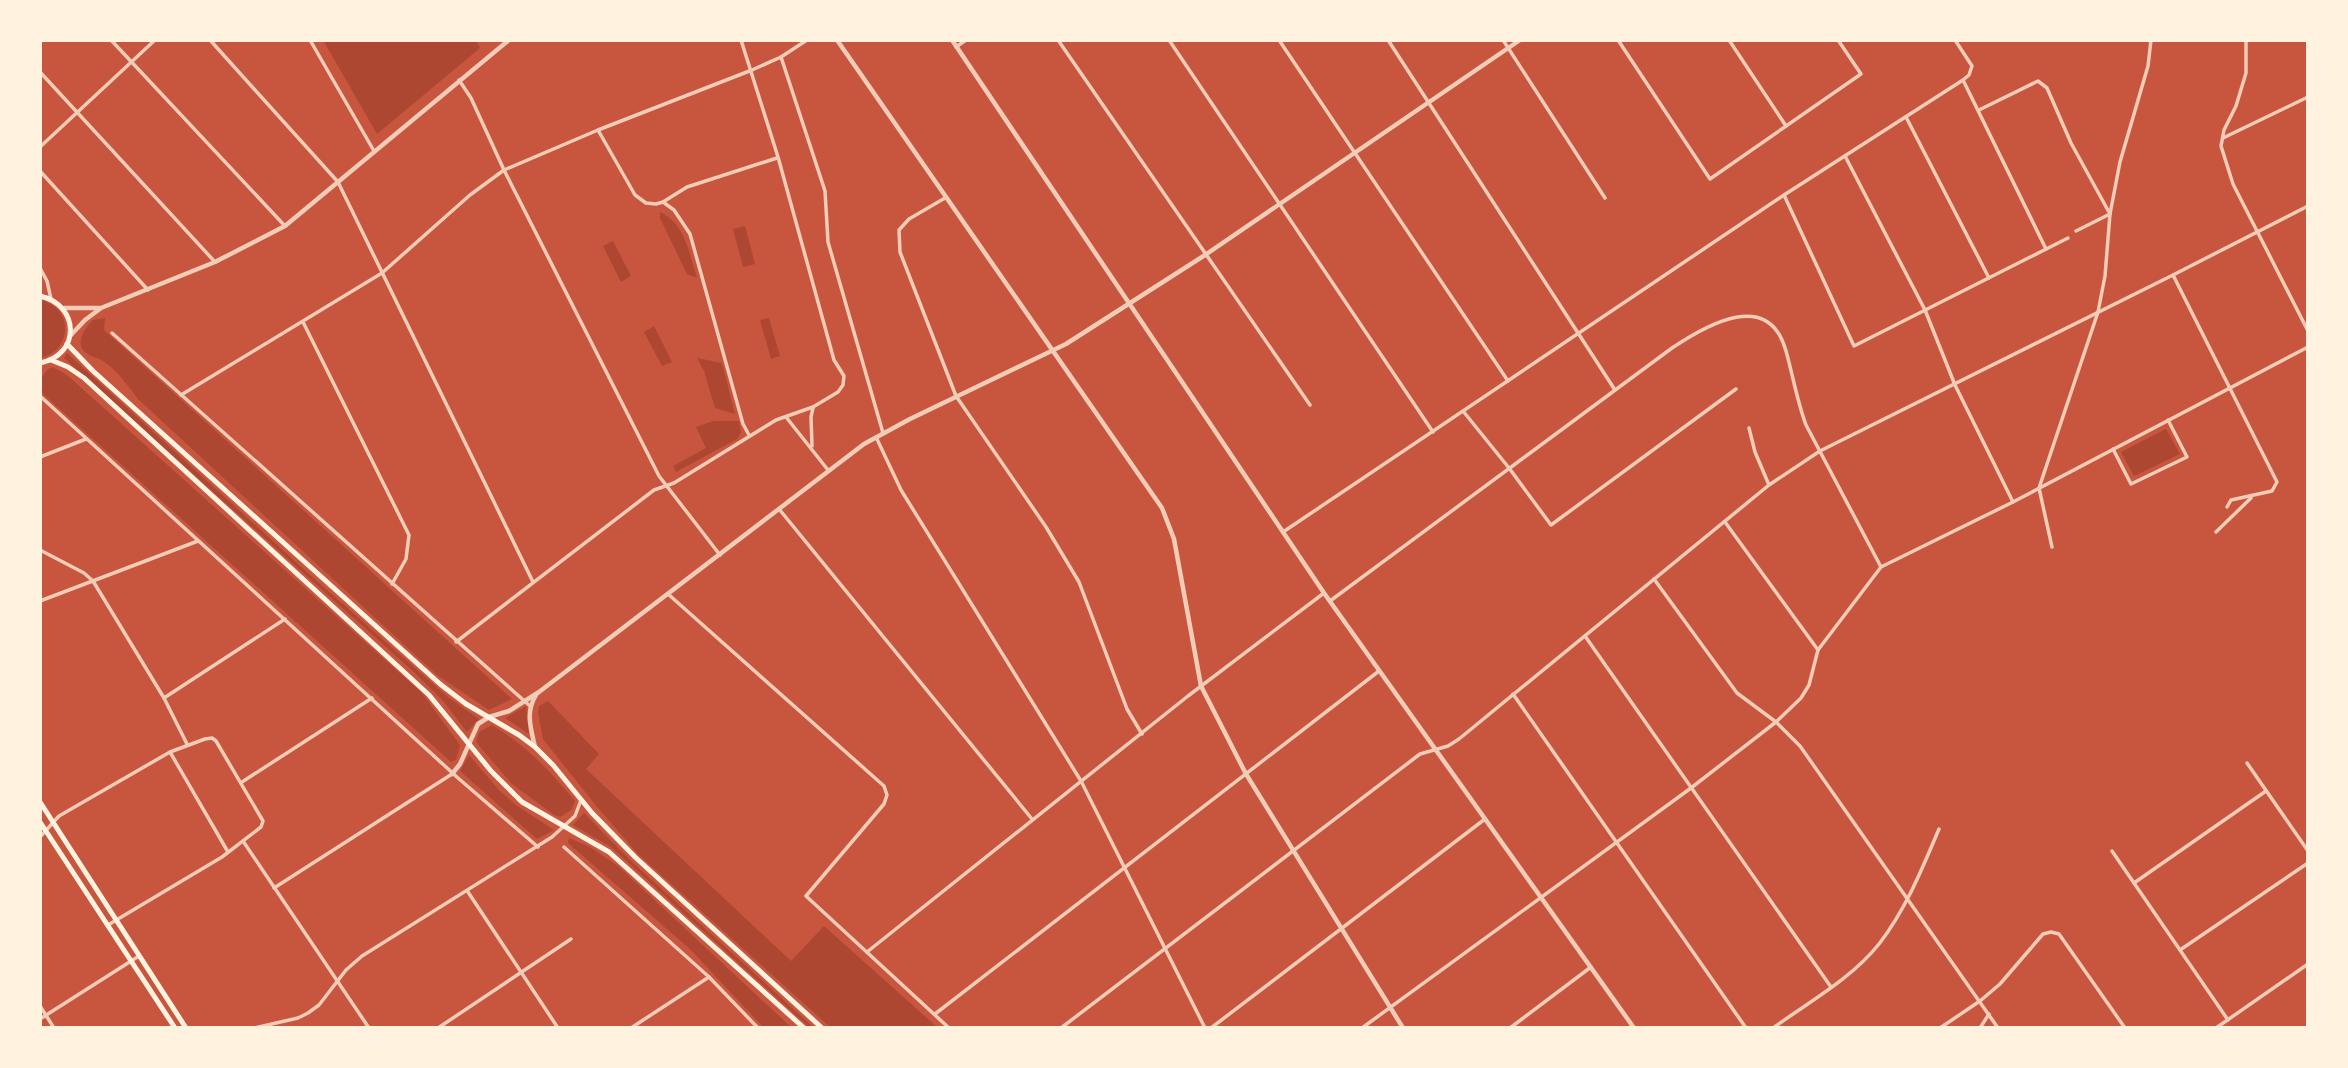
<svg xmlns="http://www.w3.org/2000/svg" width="2348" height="1068" font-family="'Public Sans',sans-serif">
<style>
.green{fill:#ae4732}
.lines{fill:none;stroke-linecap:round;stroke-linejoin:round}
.minor{stroke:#f1ccb7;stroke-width:3.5}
.tertiary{stroke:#f1ccb7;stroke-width:4.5}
.secondary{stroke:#fff3e0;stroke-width:5}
</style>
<rect width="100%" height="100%" fill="#c8553d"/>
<!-- green -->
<g class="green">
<polygon points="323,40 476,40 480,48 377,134"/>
<path d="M660,212c25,11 29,41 37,66l-10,-4 -27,-56z"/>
<polygon points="745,226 755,264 743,267 733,229"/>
<polygon points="613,241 631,276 621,282 603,246"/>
<path d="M40,300c34,7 33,51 0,58z"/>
<path d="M105,318l-1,12 408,369 -23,11 -52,-35 -299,-276c-10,-13 -21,-29 -35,-38 -8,-5 -20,-5 -22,-16 -2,-9 6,-19 12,-25z"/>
<polygon points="769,318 780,356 771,359 760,320"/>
<polygon points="654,326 672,362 662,366 644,332"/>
<polygon points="67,353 310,575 448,697 479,719 467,732 443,701 416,674 64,358"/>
<polygon points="697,358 722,363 735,414 715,408 704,371"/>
<polygon points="53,367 67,375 422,693 460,745 456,760 451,762 43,394 40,379 48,369"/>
<polygon points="713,421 739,421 741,433 737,439 676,472 673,466 706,448 696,427"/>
<polygon points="2166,429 2180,454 2134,476 2121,452"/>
<polygon points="548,701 599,754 586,769 791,961 824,926 938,1028 831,1028 638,854 598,808 543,739 538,713 539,706"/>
<polygon points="526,706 529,734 505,718"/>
<path d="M492,725c36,22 56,44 83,76l-4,9 -11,7 -7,-3 -41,-30 -36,-42 3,-10z"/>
<polygon points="469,755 499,790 516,805 554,830 537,839 460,771"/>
<polygon points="584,813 631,861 814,1028 810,1028 611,847 573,825"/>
<polygon points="569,838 590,847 618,866 792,1028 764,1028 691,950 568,843"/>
</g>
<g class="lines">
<!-- minor -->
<g class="minor">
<polyline points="111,40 285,226"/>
<polyline points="210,40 338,182 533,582"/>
<polyline points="310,40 374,151"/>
<polyline points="1058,40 1310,405"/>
<polyline points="1169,40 1433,432"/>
<polyline points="1279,40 1508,381"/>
<polyline points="1388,40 1615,390"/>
<polyline points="1503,40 1605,198"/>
<polyline points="1618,40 1710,179 1861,74 1838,40"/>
<polyline points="1729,40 1786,126"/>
<polyline points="2246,40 2246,73 2236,106 2224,130 2221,146 2233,184 2308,331"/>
<polyline points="956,47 966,40"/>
<polyline points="781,57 825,191 828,242 883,433"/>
<polyline points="40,72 215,262"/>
<polyline points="459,80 471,98 504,170 659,476 720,555"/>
<polyline points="1963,80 2046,249"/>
<polyline points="1979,110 2038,81 2047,88 2071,143 2110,214 2076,231"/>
<polyline points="1906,117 1989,278"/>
<polyline points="598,130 635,195 646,203 656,204 663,202 687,187 777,158"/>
<polyline points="2223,138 2308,97"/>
<polyline points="40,147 155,40"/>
<polyline points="1845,156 1925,310 1955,385 2013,502"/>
<polyline points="40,171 148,290"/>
<polyline points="1784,195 1854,346 2068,238"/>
<polyline points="945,198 909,219 899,230 900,252 956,396 1046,527 1079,582 1127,709 1142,734"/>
<polyline points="663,202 674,210 690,234 743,424 749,435"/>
<polyline points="40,268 47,281 51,299"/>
<polyline points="2173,275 2277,482 2272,491 2231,500 2227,507"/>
<polyline points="303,322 409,535 406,559 392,584"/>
<polyline points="112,333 530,706"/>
<polyline points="181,395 382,273 470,195 504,170 598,130 752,70 781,57 807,40"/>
<polyline points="40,396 458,778 538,847"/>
<polyline points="1463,411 1509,468 1551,525 1736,389"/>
<polyline points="786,417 828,470"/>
<polyline points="1749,428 1755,452 1769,485"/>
<polyline points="876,437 901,490 1081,781 1205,1028"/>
<polyline points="812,446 811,417 813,408"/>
<polyline points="2113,449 2131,484 2187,457 2168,420"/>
<polyline points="40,457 86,439"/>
<polyline points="779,509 1032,819"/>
<polyline points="1725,522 1818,650"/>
<polyline points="1283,532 1784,195 1963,80 1969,75 1972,66 1955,40"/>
<polyline points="2216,532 2251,498"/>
<polyline points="2052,547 2039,488 2098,312 2105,276 2110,214 2120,162 2148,66 2151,40"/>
<polyline points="40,550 84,573 93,581 164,698 187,744"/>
<polyline points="1654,579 1737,693 1776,722 1800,746 1998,1028"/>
<polyline points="668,594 884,786 887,795 884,804 806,896 949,1028"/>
<polyline points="40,601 198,541"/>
<path d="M1330,601l342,-253c36,-24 97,-59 114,3 7,25 11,50 20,74l75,142"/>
<polyline points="1585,636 1831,987"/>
<polyline points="456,642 654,490 674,483 776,420 813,407 838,392 843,385 844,376 834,360 778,157 741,40"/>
<polyline points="1513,694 1746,1028"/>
<polyline points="164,698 285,619"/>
<polyline points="170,752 228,852"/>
<polyline points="2247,763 2308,851"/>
<polyline points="242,782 372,698"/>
<polyline points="40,837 59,816 170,752 205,739 212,738 216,741 263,821 261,827 222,857 108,925"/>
<polyline points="243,841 369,1028"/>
<polyline points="564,847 709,977 758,1028"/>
<polyline points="2112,851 2228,1020"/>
<polyline points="2134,883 2266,791"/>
<polyline points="274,888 452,774"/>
<polyline points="468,892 558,1028"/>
<polyline points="2180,950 2308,863"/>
<polyline points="867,952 1188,696 1324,593"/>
<polyline points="40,1006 54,1028"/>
<polyline points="935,1014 1379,671"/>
<polyline points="40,1019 139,956"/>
<polyline points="254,1028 298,1018 308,1013 319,1005 346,970 362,956 552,837 575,816 581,800"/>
<polyline points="438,1028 571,939"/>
<polyline points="631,1028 709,977"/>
<polyline points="1061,1028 1420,754 1448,746 1459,739 1769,485 1820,451 2173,275 2308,206"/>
<polyline points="1211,1028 1485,819"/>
<polyline points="1362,1028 1691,788 1776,722 1801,698 1809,685 1818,650 1881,567 2013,502 2308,347"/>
<polyline points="1510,1028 1591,967"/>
<path d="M1773,1028c36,-26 78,-49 106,-84 27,-35 43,-75 60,-115"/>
<polyline points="1940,1028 1980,1001 2000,984 2043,934 2051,932 2059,934 2125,1028"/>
<polyline points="1980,1028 1989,1014"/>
<polyline points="2216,1028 2308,964"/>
</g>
<!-- tertiary -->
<g class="tertiary">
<polyline points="837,40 1162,508 1174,539 1201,686 1246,774 1403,1028"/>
<polyline points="952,40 1324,593 1634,1028"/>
<polyline points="64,308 100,308"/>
<polyline points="70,336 85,320 101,308 215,262 285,226 509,40"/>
<path d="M535,747c-4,-18 -10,-35 1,-52"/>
<polyline points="452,774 460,764 478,724 489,717 509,711 539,692 864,444 910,419 1066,344 1205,255 1520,40"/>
</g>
<!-- secondary -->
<g class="secondary">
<path d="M40,296c40,9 41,59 0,67"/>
<polyline points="67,344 93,371 440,684 466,704 519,735 535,747 553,765 592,813 635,857 822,1028"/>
<polyline points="51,360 68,367 84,378 404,672 429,695 491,771 522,802 609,852 804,1028"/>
<polyline points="40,802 186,1028"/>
<polyline points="40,822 175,1028"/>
</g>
</g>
<!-- border -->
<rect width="2348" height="1068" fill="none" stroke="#fff3e0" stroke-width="84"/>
</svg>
